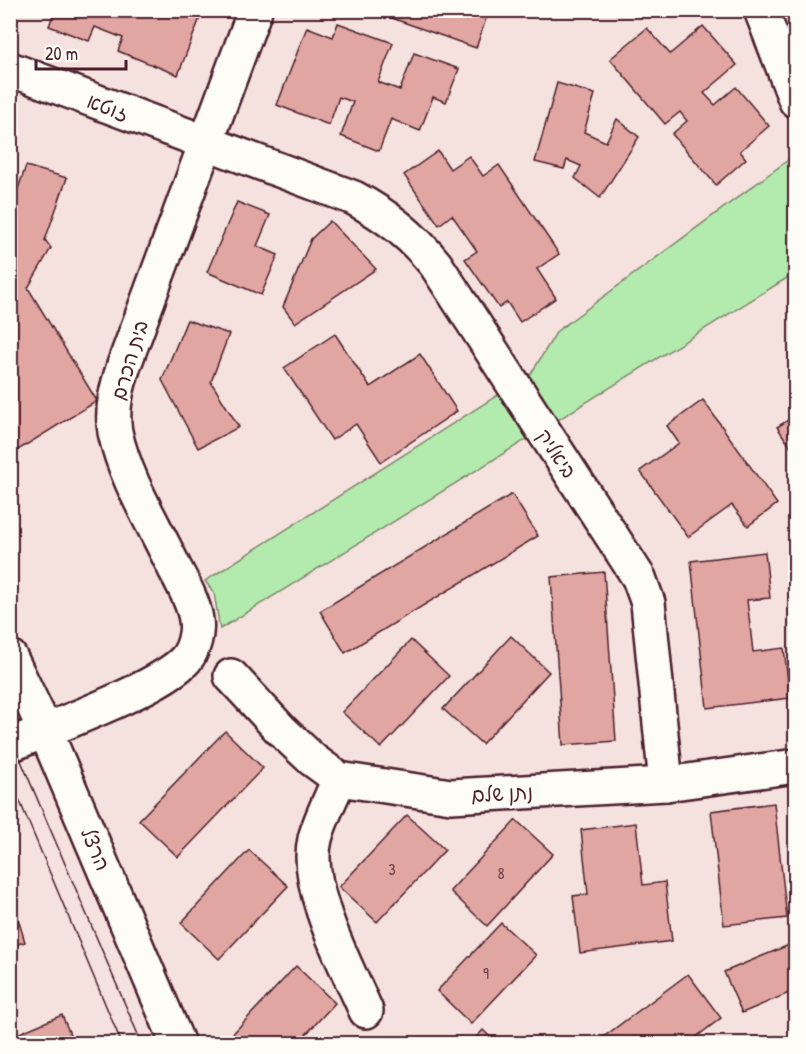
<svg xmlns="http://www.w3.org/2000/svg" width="806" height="1054" font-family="'Patrick Hand','Playpen Sans Hebrew',sans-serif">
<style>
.green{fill:#b3ebae;stroke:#7e856c;stroke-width:1.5}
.building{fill:#e1a6a2;stroke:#4a1f2b;stroke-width:1.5}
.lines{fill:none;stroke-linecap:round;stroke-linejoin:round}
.minor-casing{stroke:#4a1f2b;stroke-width:38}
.minor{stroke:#fdfcf7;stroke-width:33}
.tram{stroke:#4a1f2b;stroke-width:1.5}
.labels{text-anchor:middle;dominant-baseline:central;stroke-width:6;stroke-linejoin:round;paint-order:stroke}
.number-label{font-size:16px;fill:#704149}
.street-label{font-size:20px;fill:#4a1f2b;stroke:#fdfcf7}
</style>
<rect width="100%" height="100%" fill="#f5e2de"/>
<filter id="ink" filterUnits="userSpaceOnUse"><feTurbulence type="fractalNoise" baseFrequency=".0167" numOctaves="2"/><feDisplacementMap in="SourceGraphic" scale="12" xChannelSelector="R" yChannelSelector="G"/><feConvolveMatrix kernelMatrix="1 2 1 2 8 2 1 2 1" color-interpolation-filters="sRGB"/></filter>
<g filter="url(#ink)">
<!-- green -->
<polygon class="green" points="791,158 795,162 795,273 220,629 214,593 205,581 531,374 557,331"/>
<!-- building -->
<g class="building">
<polygon points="55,10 203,10 178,75 118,51 123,38 95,27 89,41 49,26"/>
<polygon points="392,10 489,10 476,48 389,17"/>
<polygon points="338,23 393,43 378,82 400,90 414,53 459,69 446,102 433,97 420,131 391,119 379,151 341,136 353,102 339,97 329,125 277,105 307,27 333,37"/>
<polygon points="703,26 737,65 704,93 715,105 736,87 769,126 740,151 746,159 716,185 672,134 687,121 680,112 665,124 610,59 647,28 670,54"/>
<polygon points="557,83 595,94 584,132 606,142 617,119 639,137 600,198 575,178 581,166 567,160 564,169 535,162"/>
<polygon points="438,151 450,169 469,156 483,176 499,165 559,254 537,269 556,298 520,322 507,302 499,308 465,259 477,251 452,215 439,225 404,175"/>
<polygon points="26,166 67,178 45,240 51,248 28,288 97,401 10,455 10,212"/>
<polygon points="237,202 270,215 257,246 278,255 261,295 207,272"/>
<polygon points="330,221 376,269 295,323 283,307 311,239"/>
<polygon points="187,320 229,334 211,382 239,427 198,448 162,380"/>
<polygon points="335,334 370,387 420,354 457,411 381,462 356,424 332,440 284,368"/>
<polygon points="703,400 777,504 748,526 732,505 688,537 640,471 679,443 667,426"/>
<polygon points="796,415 796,455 777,427"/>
<polygon points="512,494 538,536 345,653 320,611"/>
<polygon points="765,552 770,598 747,600 753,652 784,648 790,698 707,708 691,561"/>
<polygon points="604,572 616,741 563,745 551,577"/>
<polygon points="511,636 549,672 482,744 443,709"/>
<polygon points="411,640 449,676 381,748 342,712"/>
<polygon points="225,731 263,768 178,857 139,820"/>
<polygon points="774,803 787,918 724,925 711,811"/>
<polygon points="407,815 445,850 377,922 339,887"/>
<polygon points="516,820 553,854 487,926 450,891"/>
<polygon points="636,823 643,885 665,882 672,941 580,953 573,896 588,894 581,830"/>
<polygon points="249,850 288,886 219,959 181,923"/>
<polygon points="10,892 25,942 10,946"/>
<polygon points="501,923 536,955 471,1024 437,991"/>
<polygon points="796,942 796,990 742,1013 724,972"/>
<polygon points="296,966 335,1003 297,1044 231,1044 227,1040"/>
<polygon points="688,974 721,1018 687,1044 605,1044 602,1038"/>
<polygon points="62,1015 74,1044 10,1044 10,1037"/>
<polygon points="483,1030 497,1044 470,1044"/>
<polygon points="776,1036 780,1044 763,1044"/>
</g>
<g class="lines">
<!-- minor casing -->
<g class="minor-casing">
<g id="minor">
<polyline points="761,10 796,101"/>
<path d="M10,69l344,129c33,18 58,37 82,67l203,313 9,25 18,181"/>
<polyline points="10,657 45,730 178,1044"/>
<polyline points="231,676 281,730 313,760 339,779 451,796 666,784 796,766"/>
<path d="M10,745c40,-17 151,-57 176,-86 8,-10 12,-27 10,-39 -2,-17 -13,-36 -21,-51 -20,-43 -50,-90 -60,-137 -4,-24 2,-45 9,-67l131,-355"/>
<path d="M339,779c-8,20 -19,40 -24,60 -12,48 32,128 51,172"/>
</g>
</g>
<!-- minor -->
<use href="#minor" class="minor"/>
<!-- tram -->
<g class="tram">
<polyline points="10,735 142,1044"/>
<polyline points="10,778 122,1044"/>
</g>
</g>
</g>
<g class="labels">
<!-- number labels -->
<g class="number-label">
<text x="392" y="869">3</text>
<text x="501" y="873">8</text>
<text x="486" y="973">9</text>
</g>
<!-- street labels -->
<g class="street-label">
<text transform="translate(108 107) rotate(21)">זוטא</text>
<text transform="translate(129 360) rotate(-73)">בית הכרם</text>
<text transform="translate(557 453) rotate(57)">ביאליק</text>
<text transform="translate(502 793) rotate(-3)">נתן שלם</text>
<text transform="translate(96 849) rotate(67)">הרצל</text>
</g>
</g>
<!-- margin -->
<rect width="806" height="1054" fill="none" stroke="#fdfcf7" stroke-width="36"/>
<rect x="18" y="18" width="770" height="1018" fill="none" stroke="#4a1f2b" stroke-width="2" filter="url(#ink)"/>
<!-- scale -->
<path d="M36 60v9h90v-9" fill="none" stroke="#4a1f2b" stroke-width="3"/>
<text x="45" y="60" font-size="18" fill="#4a1f2b" stroke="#fdfcf7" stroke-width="4.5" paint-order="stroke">20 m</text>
</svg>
